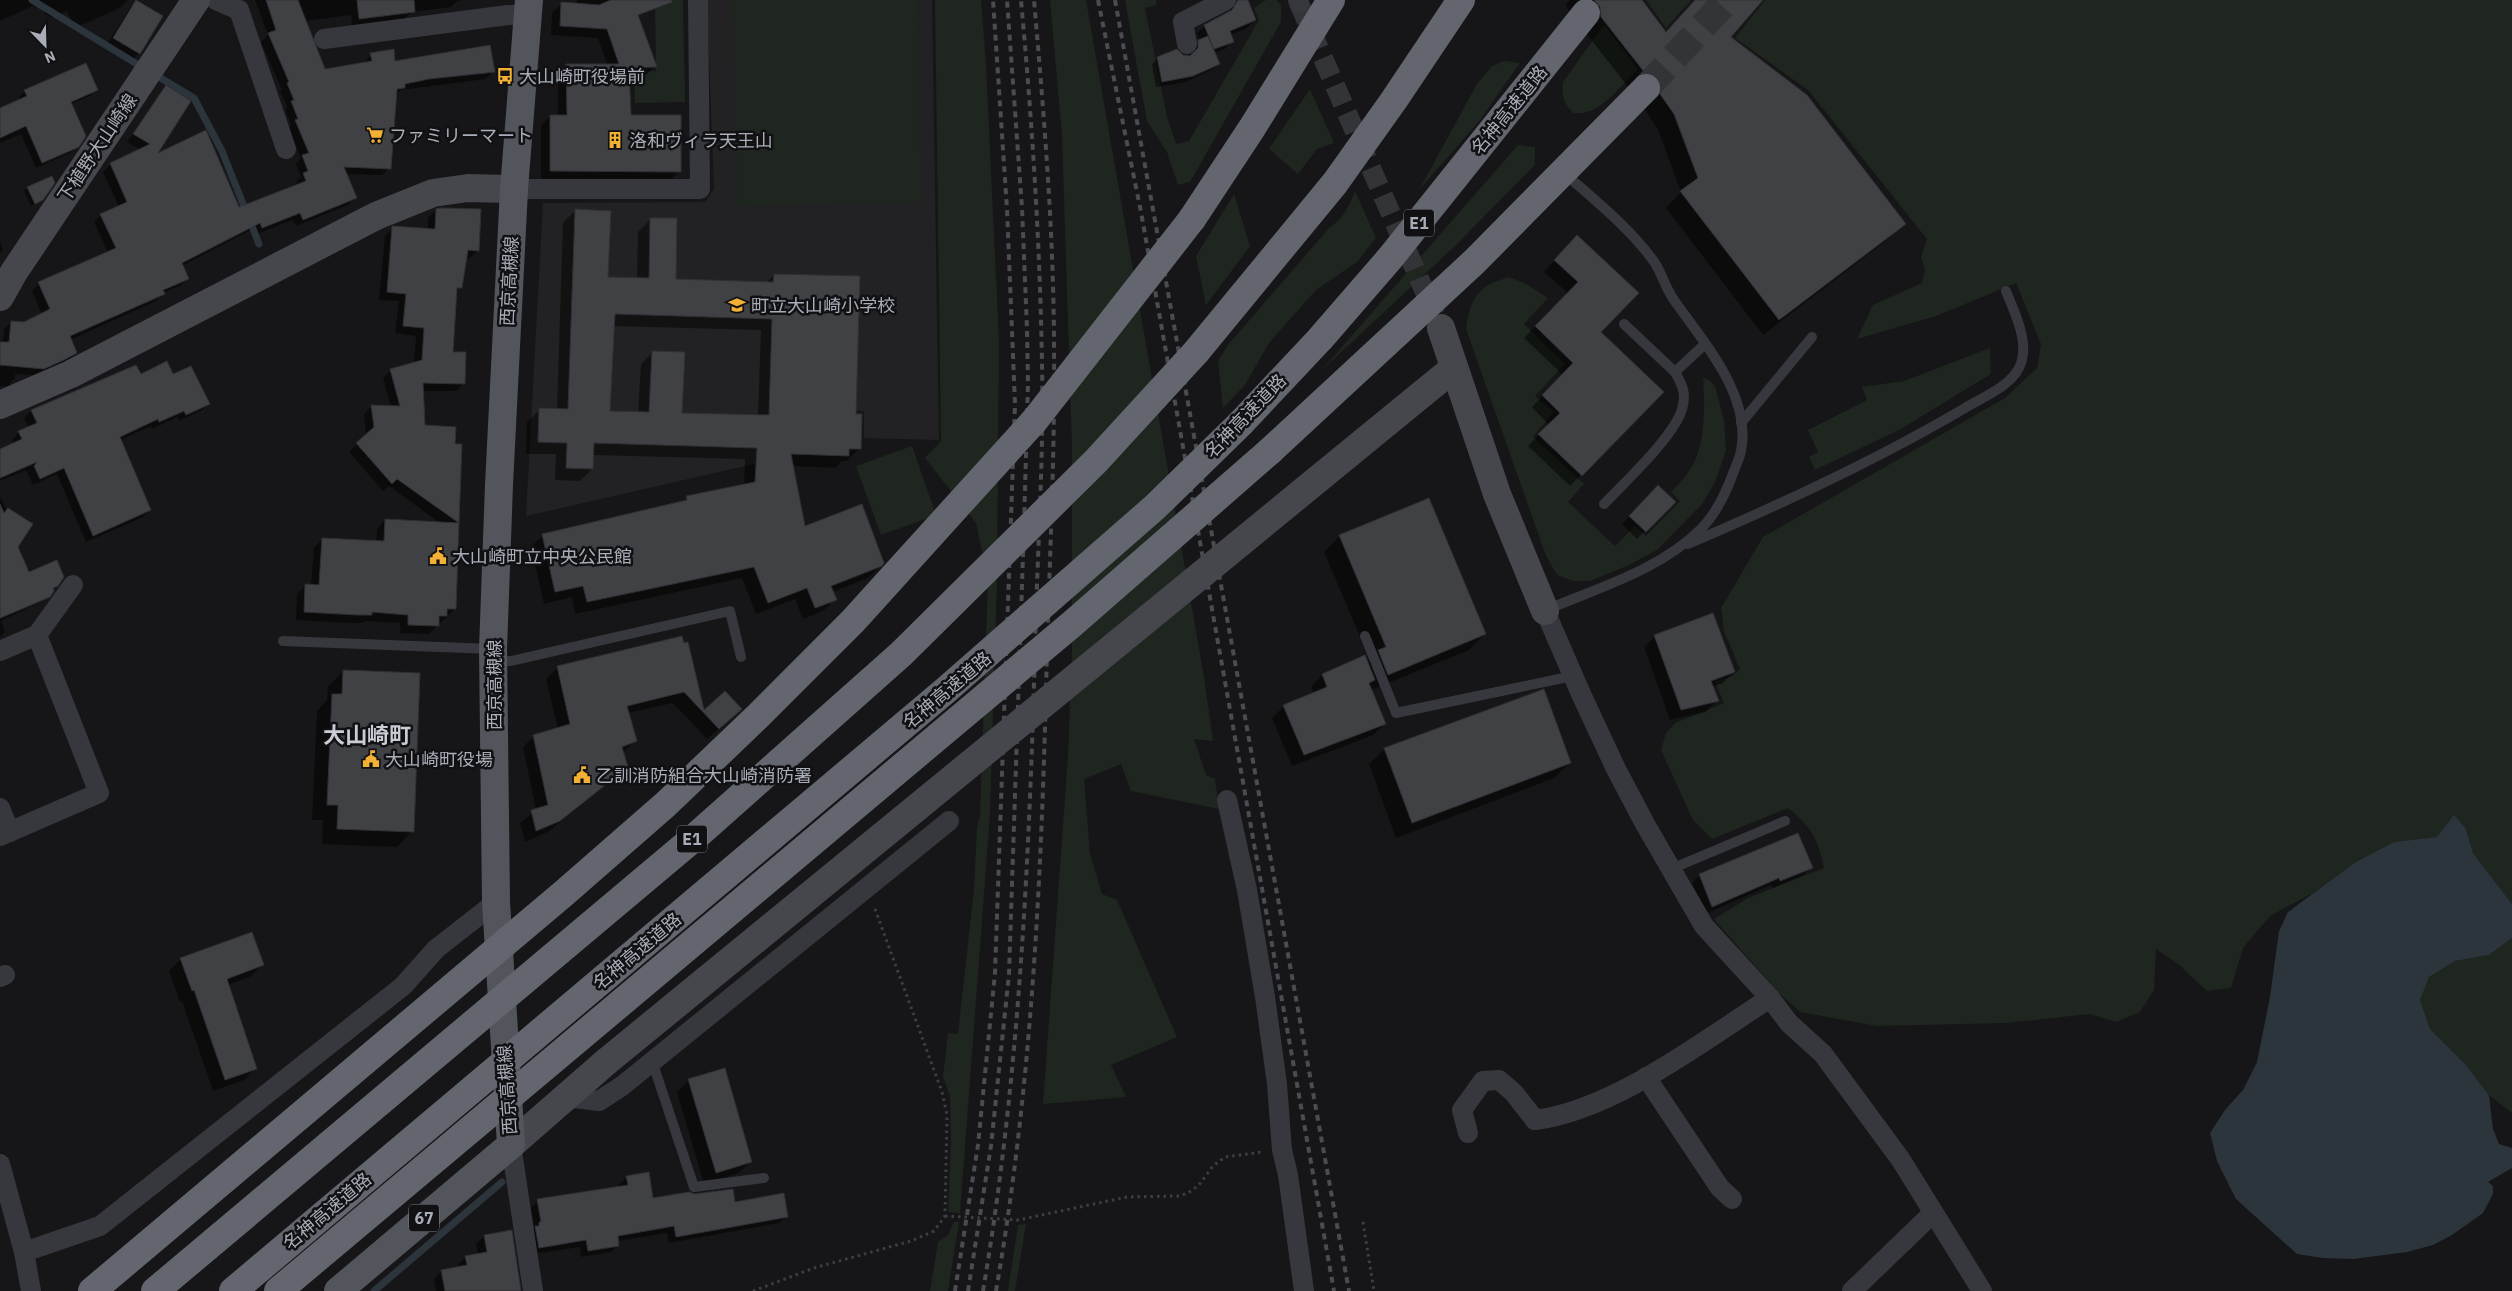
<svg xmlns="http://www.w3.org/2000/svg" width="2512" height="1291" font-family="'IBM Plex Sans','Noto Sans JP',sans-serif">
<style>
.built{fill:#222225}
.green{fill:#1e261f}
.water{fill:#2c353c}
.shadow{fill:#0007;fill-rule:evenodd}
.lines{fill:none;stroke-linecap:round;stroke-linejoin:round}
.stream{stroke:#2c353c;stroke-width:7}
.building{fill:#404145;stroke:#303034;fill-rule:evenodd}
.street-tunnel{stroke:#333438;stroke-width:20;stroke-dasharray:20 10;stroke-linecap:butt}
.highway-tunnel{stroke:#333438;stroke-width:28;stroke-dasharray:28 14;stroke-linecap:butt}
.path{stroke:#3d3f44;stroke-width:3;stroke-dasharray:2.5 4;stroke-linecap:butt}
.lane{stroke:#37383d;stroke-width:10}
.street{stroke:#37383d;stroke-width:20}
.secondary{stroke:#45474d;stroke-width:28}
.primary{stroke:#53555c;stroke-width:28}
.highway{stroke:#63666e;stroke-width:28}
.rail{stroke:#4a4c52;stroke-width:4;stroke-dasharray:6 5;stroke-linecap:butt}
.secondary-bridge{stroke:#45474d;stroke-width:28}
.highway-bridge{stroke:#63666e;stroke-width:28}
.labels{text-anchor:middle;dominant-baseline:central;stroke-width:5;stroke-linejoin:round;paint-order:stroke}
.shield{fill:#111113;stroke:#7b7e86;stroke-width:1}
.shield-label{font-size:16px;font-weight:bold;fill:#a8adb8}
.poi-label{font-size:18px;fill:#a8adb8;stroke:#111113;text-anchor:start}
.street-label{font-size:18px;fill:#a8adb8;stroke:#111113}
.district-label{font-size:22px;font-weight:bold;fill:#c9ccd4;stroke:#111113}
</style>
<rect width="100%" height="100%" fill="#161618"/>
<!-- built -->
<polygon class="built" points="707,0 932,0 939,440 864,438 864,411 783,408 780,458 526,516 543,203 705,202 714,189"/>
<!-- green -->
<g class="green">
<polygon points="655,0 683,0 685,102 635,103 634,72 656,71"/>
<polygon points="733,0 917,0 921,202 737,206"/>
<polygon points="935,0 981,0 986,65 999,342 997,577 990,814 960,1213 948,1212 951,1141 950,1096 943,1077 948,1033 958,1034 974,889 977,827 980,816 988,579 976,523 925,458 941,441"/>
<polygon points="1050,0 1086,0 1204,677 1213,741 1194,739 1206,775 1215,779 1219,809 1131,791 1121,764 1084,779 1090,854 1102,894 1117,900 1177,1037 1111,1065 1126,1097 1043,1104 1068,756 1072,651 1072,447 1062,135"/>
<polygon points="1125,0 1156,0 1156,5 1145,8 1167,117 1176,144 1189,141 1259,20 1254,8 1266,0 1277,0 1281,6 1281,22 1190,182 1178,185 1167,152 1147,121"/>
<polygon points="1646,0 1691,0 1666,28"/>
<path d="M1765,0h747v904l-39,-51 -7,-24 -29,8 -43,5 -40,21 -41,30 -43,23 -27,32 -12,40 -24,3 -29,-27 -22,-15 -2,41 -14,22 -24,10 -26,-8 -85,9 -128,3 -77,-14 -23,-21 -63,-72 34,-21 76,-30c-6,-29 -13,-42 -36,-60l-76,31 -19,-19 -32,-70 5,-17 9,-10 49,-20 -9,-21 18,-6 7,-7 -16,-38 -3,-23 42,-71 242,-139 32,-30 4,-24 -25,-61 -80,33 -79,23 16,-34 49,-22 3,-14 -4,-12 6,-18 -119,-149 -73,-52z"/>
<path d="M1604,25l34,44c-18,17 -39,48 -65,44 -9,-10 -12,-17 -10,-31z"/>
<polygon points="1504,61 1520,63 1480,120 1419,190 1477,84 1492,66"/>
<polygon points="1310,89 1334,143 1317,149 1298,174 1269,149"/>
<polygon points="1518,145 1535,147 1535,165 1456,245 1321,371"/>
<path d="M1355,191l21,47 -19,24 -41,28 -47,53 -24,42 -22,23 -5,-47 10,-16 101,-117c14,-10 20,-20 26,-37z"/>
<polygon points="1234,194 1250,246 1206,305 1196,256"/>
<path d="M1509,277l17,7 22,14 -24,26 41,40 -30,32 19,16 -21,25 51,47 -16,18 47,44 20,-20 11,10 34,-35 -9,-9c6,-7 13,-13 18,-21 17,-23 16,-66 14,-93l6,2 6,6 9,34 2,31 -11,31 -13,22 -45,46 -28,15 -39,16h-17l-16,-6 -11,-19 -80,-227c5,-32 10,-42 43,-52z"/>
<polygon points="1990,348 1991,374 1899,430 1815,470 1809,457 1818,452 1808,430 1867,400 1862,387 1904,381"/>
<polygon points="912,446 936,515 881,535 856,466"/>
<polygon points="2512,938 2512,1113 2489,1095 2465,1064 2430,1029 2420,999 2429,977 2455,961 2489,955"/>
<polygon points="954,1222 959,1222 948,1291 930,1291 938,1242 948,1235"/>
<polygon points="1026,1224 1015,1291 1008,1291 1018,1225"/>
</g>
<!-- water -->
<polygon class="water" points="2454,815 2466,829 2473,853 2512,904 2512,938 2489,955 2455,961 2429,977 2420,1000 2430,1029 2465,1064 2489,1095 2493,1129 2499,1144 2512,1148 2512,1168 2488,1182 2493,1186 2493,1194 2483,1213 2452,1235 2433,1245 2407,1252 2353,1259 2323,1258 2297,1254 2236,1199 2217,1161 2210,1133 2225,1110 2243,1090 2257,1062 2270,997 2279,931 2288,912 2354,863 2394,842 2437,837"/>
<!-- shadow -->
<g class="shadow">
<polygon points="0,0 128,0 120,8 75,28 67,11 52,18 45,14 41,5 34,8 33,6 0,21"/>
<polygon points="255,0 463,0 457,1 451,7 412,12 404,19 352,26 351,15 305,21 324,70 364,64 371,54 394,63 493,72 486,79 401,90 395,95 389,168 382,175 346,174 355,198 348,205 296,226 293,220 254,235 252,229 182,266 188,279 180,286 163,293 156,301 70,340 76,353 69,360 36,375 15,374 15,378 8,386 0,386 0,343 3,343 4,329 11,322 25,323 42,314 32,291 39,283 108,253 94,222 101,215 119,207 103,172 110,165 141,150 127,142 166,87 155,156 238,209 298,185 296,181 301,177 296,164 301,158 288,128 291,125 285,109 287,107 280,91 282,90 261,42 268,35"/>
<polygon points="577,0 636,0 641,13 638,16 655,66 646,75 628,76 630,116 679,171 670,181 541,180 541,125 551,116 558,116 558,75 567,66 607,65 598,38 551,35 552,13 561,4 577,5"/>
<polygon points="1247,0 1255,20 1247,28 1230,35 1232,41 1225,49 1214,53 1218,64 1213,69 1186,82 1156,87 1152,64 1158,58 1190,57 1193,54 1193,47 1200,40 1197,33 1205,26 1227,14 1238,1"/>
<polygon points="1570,0 1640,0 1665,33 1695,0 1761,0 1729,38 1904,224 1888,239 1763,335 1666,208 1681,192 1658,130 1645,110 1646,101 1629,88 1586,33 1565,5"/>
<polygon points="137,1 139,53 131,61 106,46 129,9"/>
<polygon points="96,90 90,96 71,104 78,146 72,152 36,168 21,134 0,143 0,110 21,100 19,97 25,91"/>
<polygon points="28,188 42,199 31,206 24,191"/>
<polygon points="436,210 478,250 470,258 466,258 460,288 455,293 451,353 464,383 456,391 422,391 424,427 454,445 460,445 456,524 455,609 429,634 400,633 400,623 365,621 362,623 349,623 296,620 297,594 306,585 311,586 314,548 322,539 376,542 377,529 385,520 440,523 389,486 383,491 349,452 366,435 364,414 372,406 391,407 383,378 391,370 414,363 416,336 395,333 399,301 379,300 385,236 393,228 428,230 428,218"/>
<path d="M575,211l32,67 30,1 1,-47 12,-12 25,60 91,3 8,-8 81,140 4,34 -12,12h-5l-7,7 -43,-2 12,62 79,35 -15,15 -36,14 3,7 -12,12 -20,8 -8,-20 -39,15 -14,-36 -167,36 -3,-17 -28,7 -13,-57 12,-12 139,-33 5,-4 57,-12 1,-27 -152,-4 -1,14 -12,12 -25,-1 1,-26h-30l1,-32 13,-12h17l6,-187zM613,326l148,4 -3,86 -77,-2 -28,-62 -12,12 -3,49 -29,-1z"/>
<polygon points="0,242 3,250 0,253"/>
<polygon points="1566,248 1600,332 1662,392 1570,486 1528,446 1549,425 1532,407 1563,375 1524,338 1568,293 1544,272"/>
<polygon points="136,366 140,375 173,376 209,403 202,410 179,421 177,417 152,429 151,426 120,440 150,510 143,517 86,542 57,474 33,485 26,470 0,481 0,451 14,444 12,440 19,432 29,428 24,418 31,411"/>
<polygon points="1658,487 1674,502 1637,539 1622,524"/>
<polygon points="0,496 5,507 31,524 17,547 28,574 57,585 0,616"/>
<polygon points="1340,536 1485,634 1469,650 1371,690 1385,724 1373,735 1292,766 1272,718 1284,706 1314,694 1311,687 1322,675 1370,660 1324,552"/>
<polygon points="45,600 1,621 5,632 0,637 0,619"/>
<polygon points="1655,636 1734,671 1723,683 1712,687 1717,700 1706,712 1670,720 1644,647"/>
<polygon points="681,638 704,713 729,720 707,739 673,703 628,713 636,740 623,752 627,766 548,832 525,842 520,823 536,810 523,747 534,736 558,729 546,679 557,668"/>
<polygon points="343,671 412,831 397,847 322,844 323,820 312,820 317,711 327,700 328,687"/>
<polygon points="1385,749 1570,763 1554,778 1396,838 1369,764"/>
<polygon points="1811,867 1803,875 1773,888 1771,885 1705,914 1692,883 1700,875"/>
<polygon points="181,959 262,965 250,977 228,985 256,1068 244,1080 213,1091 182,1001 180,1002 169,971"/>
<polygon points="689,1080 751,1161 739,1173 704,1184 677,1092"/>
<polygon points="627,1177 652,1200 695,1195 786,1216 779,1223 669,1243 667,1233 617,1241 618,1245 611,1252 581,1257 580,1247 532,1254 532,1230 534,1228 531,1208 538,1201 620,1188 619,1184"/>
<polygon points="484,1236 520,1291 436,1291 434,1279 442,1271 458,1268 458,1265 466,1257 478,1255 476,1244"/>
</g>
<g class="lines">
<!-- stream -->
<g class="stream">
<polyline points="32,0 145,69"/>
<polyline points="154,74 194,98 222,151 259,244"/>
<polyline points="374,1291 502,1182"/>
</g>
</g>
<!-- building -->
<g class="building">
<polygon points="136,0 163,16 140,54 113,38"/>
<polygon points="266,0 298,0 325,69 372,61 370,53 394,49 395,61 490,45 495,72 429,79 405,84 405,88 397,89 391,169 344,167 357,198 303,220 300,213 262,228 260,223 182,263 189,279 163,290 165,294 70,336 77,353 64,360 44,369 0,365 0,342 9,342 11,321 24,322 50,309 38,282 116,248 100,214 127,202 110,163 150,144 133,134 166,85 191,101 158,153 206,130 239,207 306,181 303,173 308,171 302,155 309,153 295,120 298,119 291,101 294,100 287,83 289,82 268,33 276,30"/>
<polygon points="357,0 414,0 415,12 359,19"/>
<polygon points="611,0 672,0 672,2 638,15 657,67 629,68 631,115 681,115 681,172 550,171 550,115 567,115 566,64 619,64 607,29 560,26 561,2 599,5"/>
<polygon points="1238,0 1248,0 1256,20 1230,31 1234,42 1214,49 1204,25 1232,10"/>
<polygon points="1594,0 1642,0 1666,32 1695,0 1763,0 1731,37 1807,95 1906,224 1779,320 1680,191 1698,178 1674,114 1660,94 1661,83 1657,77 1645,73 1601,17 1600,7"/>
<polygon points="1208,36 1220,64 1193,76 1162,82 1157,57 1177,49 1183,55 1190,56 1198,48 1198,40"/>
<polygon points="86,63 98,90 71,102 86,136 79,147 42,163 26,126 0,138 0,108 27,96 24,90"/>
<polygon points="52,176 55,183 43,200 35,204 27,187"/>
<polygon points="440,208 481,209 479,251 468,250 462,288 457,288 453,352 466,352 465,384 423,383 425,425 456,427 455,444 462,444 459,523 397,479 392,484 356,443 374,427 371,405 400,406 390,369 422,360 424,328 403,326 406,294 387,292 392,226 435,229 436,209"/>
<path d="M575,209l36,2 -3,66 41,1 1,-60h27l-1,61 97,3 1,-8 86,2 -4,138h6l-1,35h-12v7l-58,-2 14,72 57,-22 22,59 -2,3 -51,20 6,14 -22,8 -8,-20 -39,15 -14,-36 -167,35 -4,-16 -28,6 -13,-58 145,-34 -1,-4 69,-14 2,-34 -163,-5 -1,26 -27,-1 1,-25 -29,-1 1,-34 29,1zM615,314l157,5 -3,96 -87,-2 3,-61 -33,-1 -3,61 -39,-1z"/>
<polygon points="1577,235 1639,293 1601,332 1664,392 1582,476 1538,434 1560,413 1542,395 1573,363 1535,326 1578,282 1554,260"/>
<polygon points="167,361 173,374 191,366 210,404 186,415 184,411 159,422 158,419 120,437 151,510 93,536 64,468 40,479 34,466 37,462 0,478 0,449 22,439 18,431 37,423 31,410 136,365 141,374"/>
<polygon points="1658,485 1676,502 1646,532 1629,516"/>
<polygon points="1429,498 1486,634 1388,675 1378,650 1386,647 1339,535"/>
<polygon points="0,504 4,513 8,508 33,524 18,547 29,572 57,560 64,577 58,586 53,588 54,591 50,597 0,618"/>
<polygon points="385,519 459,523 456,609 447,609 447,616 439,616 439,626 408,625 408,615 372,612 372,615 358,615 304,612 305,584 319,585 322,538 384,541"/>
<polygon points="1713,613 1735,672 1711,681 1719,701 1681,710 1654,635"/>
<polygon points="682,636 684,643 688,642 704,710 725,691 742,709 719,729 684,692 627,706 637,741 622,747 628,767 560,821 536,831 531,810 548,805 533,735 570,724 557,666"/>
<polygon points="1365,655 1375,680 1369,683 1386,724 1304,755 1283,705 1327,687 1322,674"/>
<polygon points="343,670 420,673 414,832 337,829 338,805 327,805 332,694 342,694"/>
<polygon points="1544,689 1571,763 1412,823 1384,748"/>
<polygon points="1798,833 1813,868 1780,881 1779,878 1712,907 1699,874"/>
<polygon points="252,932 264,965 227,979 257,1069 225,1080 194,990 192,991 180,958"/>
<polygon points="725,1068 752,1162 716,1173 688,1079"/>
<polygon points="649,1172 653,1198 689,1192 695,1194 733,1189 735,1202 784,1193 788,1217 676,1237 674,1226 618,1236 619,1246 588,1251 586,1240 539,1248 535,1226 539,1226 539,1222 541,1222 537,1199 628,1185 626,1176"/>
<polygon points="512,1230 521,1291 445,1291 441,1270 467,1265 465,1256 487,1252 484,1235"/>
</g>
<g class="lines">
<!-- street-tunnel -->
<polyline class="street-tunnel" points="1299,3 1435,315"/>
<!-- highway-tunnel -->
<polyline class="highway-tunnel" points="1646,88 1727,0"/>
<!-- path -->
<g class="path">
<polyline points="945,1216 1018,1220 1127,1197 1178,1196 1188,1193 1199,1185 1213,1166 1225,1157 1262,1152"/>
<polyline points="1363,1222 1374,1291"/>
<polyline points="753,1291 814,1268 911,1241 934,1231 945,1216 947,1115 942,1092 875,909"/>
</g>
<!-- lane -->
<g class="lane">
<polyline points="1624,324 1675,372 1705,344"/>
<polyline points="1741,423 1812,337"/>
<path d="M1604,504c21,-22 75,-72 79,-99 3,-14 -2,-22 -8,-33"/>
<path d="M1688,544c94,-40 189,-84 277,-136 18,-11 44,-21 54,-40 12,-24 -4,-54 -13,-77"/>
<path d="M1546,610c54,-23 114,-40 156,-82 14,-15 23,-33 30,-52 3,-8 7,-16 9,-25 11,-56 -38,-109 -67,-151 -8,-11 -12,-26 -19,-37 -25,-35 -59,-62 -91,-90"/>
<polyline points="1365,636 1396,713 1573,676"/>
<polyline points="283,641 492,649"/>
<polyline points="494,661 511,661 730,611 741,657"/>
<polyline points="1671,869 1785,821"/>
<polyline points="652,1061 694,1187 764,1178"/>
</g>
<!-- street -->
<g class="street">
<polyline points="216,0 239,10 286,149"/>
<polyline points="1298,0 1299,3"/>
<polyline points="324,39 508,15 527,15"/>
<polyline points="1187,44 1183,22 1226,0"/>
<polyline points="514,189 700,189 698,0"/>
<polyline points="1545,611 1581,694 1616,769 1645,824 1704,926 1770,998 1789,1023 1823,1054 1901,1160 1982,1291"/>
<polyline points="37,635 73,585"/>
<polyline points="0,651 37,635 99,793 0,836"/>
<polyline points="1227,800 1247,890 1265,997 1277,1084 1282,1150 1288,1175 1304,1291"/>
<polyline points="0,808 10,832"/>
<polyline points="0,977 5,975"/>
<polyline points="1646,1077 1720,1188 1732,1199"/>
<polyline points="565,1097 599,1101 622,1086 949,821"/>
<path d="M1468,1133l-6,-23 21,-29 16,-1 15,13 21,27c79,-10 168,-79 235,-122"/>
<polyline points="511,1145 533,1291"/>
<polyline points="0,1164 24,1252 100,1226 403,986 436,949 496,902"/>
<polyline points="24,1252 31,1291"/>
<polyline points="1852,1291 1933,1213"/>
</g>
<!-- secondary -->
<g class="secondary">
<polyline points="0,297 14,272 196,0"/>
<polyline points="1441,328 1497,494 1545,611"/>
<polyline points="1422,394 1454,368"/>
<polyline points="0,405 71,374 376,216 433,193 468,188 514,189"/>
<polyline points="511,1145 606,1062"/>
</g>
<!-- primary -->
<polyline class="primary" points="338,1291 511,1145 496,902 493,649 499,485 514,189 529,0"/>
<!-- highway -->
<g class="highway">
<polyline points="1192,219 1252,128 1331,0"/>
<polyline points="1196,352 1335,183 1394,100 1461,0"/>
<polyline points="1241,423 1320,339 1391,257 1586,13"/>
<polyline points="1270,451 1474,262 1646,88"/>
</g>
<!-- rail -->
<g class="rail">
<polyline points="1098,0 1141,212 1334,1291"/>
<polyline points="1115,0 1349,1291"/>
<polyline points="955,1291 978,1145 995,973 1015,404 1007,209 993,0"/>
<polyline points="968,1291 991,1146 1009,974 1024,525 1028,384 1027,329 1022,208 1007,0"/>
<path d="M983,1291c36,-212 46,-426 52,-641 2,-95 9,-191 7,-286 -2,-122 -10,-243 -21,-364"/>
<path d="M996,1291c37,-212 46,-426 51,-641 3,-100 8,-200 7,-299 0,-117 -10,-235 -20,-351"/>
</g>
<!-- secondary-bridge -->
<polyline class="secondary-bridge" points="606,1062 1422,394"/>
<!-- highway-bridge -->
<g class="highway-bridge">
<polyline points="92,1291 563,894 666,804 759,715 853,621 1035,420 1192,219"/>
<polyline points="155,1291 695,837 901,654 1096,461 1196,352"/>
<polyline points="233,1291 946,690 1155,507 1241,423"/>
<polyline points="278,1291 1072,624 1270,451"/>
</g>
</g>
<!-- icons -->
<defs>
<g id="bus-bare" transform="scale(1.35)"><path d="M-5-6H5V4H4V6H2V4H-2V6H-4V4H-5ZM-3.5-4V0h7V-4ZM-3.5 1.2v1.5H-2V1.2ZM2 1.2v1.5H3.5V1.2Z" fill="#f2b134" stroke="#111113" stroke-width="2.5" paint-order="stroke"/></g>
<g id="supermarket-bare" transform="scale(1.35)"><path d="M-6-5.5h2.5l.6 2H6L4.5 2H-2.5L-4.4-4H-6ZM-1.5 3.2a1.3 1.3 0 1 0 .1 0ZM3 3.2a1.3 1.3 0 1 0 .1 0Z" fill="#f2b134" stroke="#111113" stroke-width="2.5" paint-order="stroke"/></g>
<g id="building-bare" transform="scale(1.35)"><path d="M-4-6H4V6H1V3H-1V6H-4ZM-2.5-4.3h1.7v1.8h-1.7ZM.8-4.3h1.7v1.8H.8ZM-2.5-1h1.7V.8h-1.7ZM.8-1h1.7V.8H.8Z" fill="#f2b134" stroke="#111113" stroke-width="2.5" paint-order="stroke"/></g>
<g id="school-bare" transform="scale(1.35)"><path d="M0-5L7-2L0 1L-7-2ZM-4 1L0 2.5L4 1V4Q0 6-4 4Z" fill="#f2b134" stroke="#111113" stroke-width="2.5" paint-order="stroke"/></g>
<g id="civic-bare" transform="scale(1.35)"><path d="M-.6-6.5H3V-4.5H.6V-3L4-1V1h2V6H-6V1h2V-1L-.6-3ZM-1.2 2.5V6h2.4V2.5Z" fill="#f2b134" stroke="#111113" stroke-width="2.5" paint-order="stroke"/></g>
</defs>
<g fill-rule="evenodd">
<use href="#bus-bare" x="505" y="76"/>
<use href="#supermarket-bare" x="375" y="135"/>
<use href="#building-bare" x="615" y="140"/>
<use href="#school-bare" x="737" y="305"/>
<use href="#civic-bare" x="438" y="556"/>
<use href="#civic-bare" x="371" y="759"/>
<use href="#civic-bare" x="582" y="775"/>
</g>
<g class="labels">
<!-- shield labels -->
<g class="shield">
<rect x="1404" y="209.5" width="30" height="27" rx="4"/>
<rect x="677" y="825.5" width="30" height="27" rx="4"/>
<rect x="409" y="1204.5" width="30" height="27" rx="4"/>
</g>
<g class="shield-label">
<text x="1419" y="223">E1</text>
<text x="692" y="839">E1</text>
<text x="424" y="1218">67</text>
</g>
<!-- poi labels -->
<g class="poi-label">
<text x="519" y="76">大山崎町役場前</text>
<text x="389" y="135">ファミリーマート</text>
<text x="629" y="140">洛和ヴィラ天王山</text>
<text x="751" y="305">町立大山崎小学校</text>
<text x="452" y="556">大山崎町立中央公民館</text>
<text x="385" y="759">大山崎町役場</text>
<text x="596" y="775">乙訓消防組合大山崎消防署</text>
</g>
<!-- street labels -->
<g class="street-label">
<text transform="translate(1509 110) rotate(-51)">名神高速道路</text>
<text transform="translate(97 148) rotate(-56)">下植野大山崎線</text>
<text transform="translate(509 281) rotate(-87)">西京高槻線</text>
<text transform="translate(1245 416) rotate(-46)">名神高速道路</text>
<text transform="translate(494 685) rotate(-90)">西京高槻線</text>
<text transform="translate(947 690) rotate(-40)">名神高速道路</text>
<text transform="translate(637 951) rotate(-40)">名神高速道路</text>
<text transform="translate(507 1090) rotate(-94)">西京高槻線</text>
<text transform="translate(327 1211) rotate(-40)">名神高速道路</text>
</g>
<!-- district labels -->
<g class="district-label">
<text x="367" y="734">大山崎町</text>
</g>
</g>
<!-- north arrow -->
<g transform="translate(45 45) rotate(157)" stroke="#111113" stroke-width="4" paint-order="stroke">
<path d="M0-4L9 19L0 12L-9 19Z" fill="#a8adb8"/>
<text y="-8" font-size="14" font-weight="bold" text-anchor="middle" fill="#a8adb8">N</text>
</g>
</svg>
